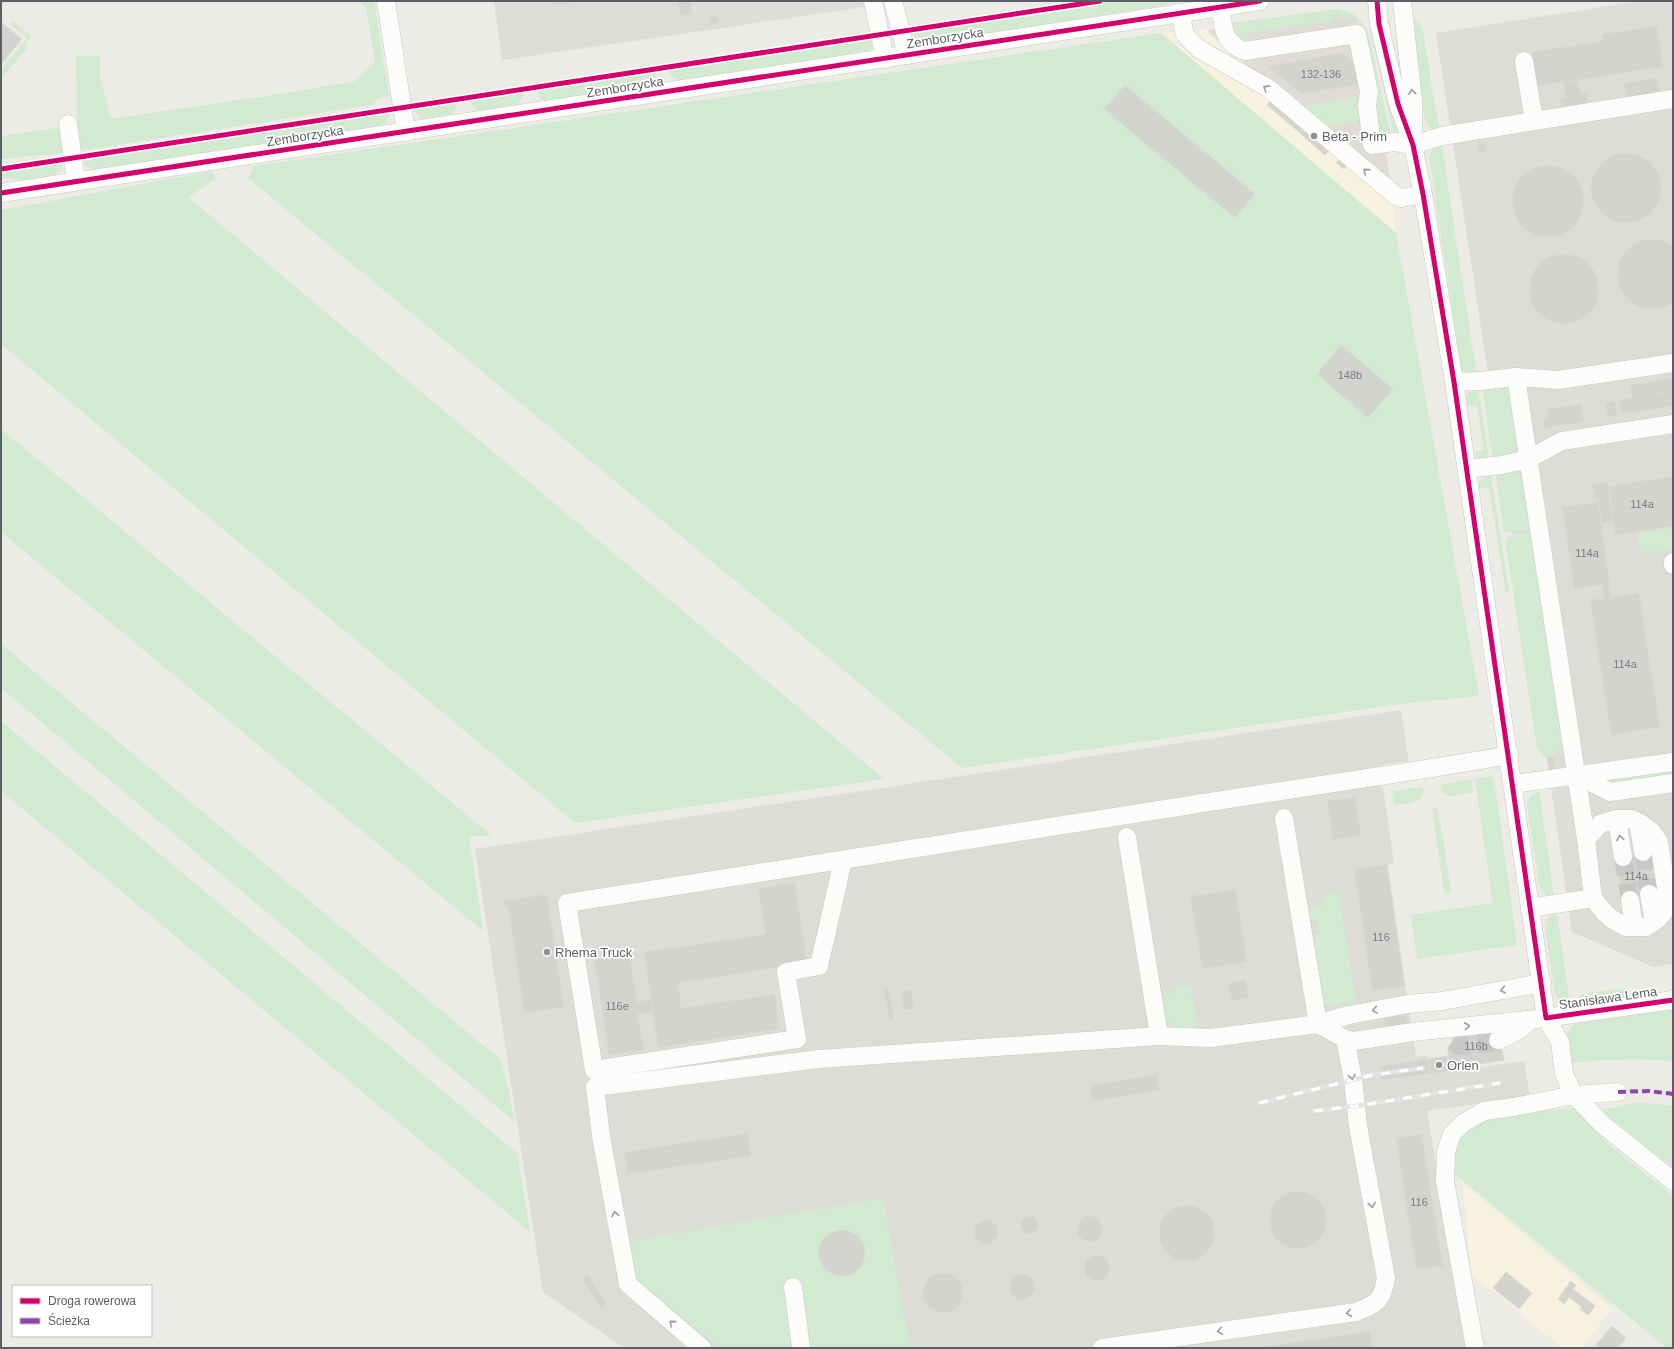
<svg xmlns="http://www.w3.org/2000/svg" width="1674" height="1349" font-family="Helvetica,sans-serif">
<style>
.commercial{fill:#f6f2de}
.industrial{fill:#dddcd7}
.education{fill:#dedcd5}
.green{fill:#d2ead0}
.building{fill:#d3d3d0;stroke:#dcdad5}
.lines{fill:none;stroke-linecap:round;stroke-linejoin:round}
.minor-tunnel{stroke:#c8c8c6;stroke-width:18;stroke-dasharray:18 9;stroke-linecap:butt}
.minor-casing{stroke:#c8c8c7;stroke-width:19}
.minor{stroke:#fcfcfb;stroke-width:18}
.rail-casing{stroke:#e4e3e3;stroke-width:4.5}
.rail{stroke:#fff;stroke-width:3;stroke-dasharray:9;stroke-linecap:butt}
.quiet{stroke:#8e44ad;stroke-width:4;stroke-dasharray:8 4;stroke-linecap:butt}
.cycleway-casing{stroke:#fff;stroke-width:8}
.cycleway{stroke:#d6006c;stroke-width:5}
.oneway{stroke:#9b9ea1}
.poi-dot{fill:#8e9092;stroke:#fff;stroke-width:1.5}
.labels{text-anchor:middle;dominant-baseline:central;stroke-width:3.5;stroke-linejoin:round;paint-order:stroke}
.number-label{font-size:11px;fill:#7a7d81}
.street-label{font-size:13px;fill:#5b5f65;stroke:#fff}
.poi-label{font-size:13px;fill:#5b5f65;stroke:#fff;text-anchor:start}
</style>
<rect width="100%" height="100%" fill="#ecebe6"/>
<!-- commercial -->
<g class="commercial">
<polygon points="1208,30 1209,33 1391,186 1396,233 1161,33"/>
<polygon points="1462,1182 1612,1309 1581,1348 1563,1348 1471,1274"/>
</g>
<!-- industrial -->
<g class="industrial">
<polygon points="494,1 885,1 886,4 502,60"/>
<polygon points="1640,1 1673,1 1673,964 1653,967 1572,932 1547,760 1436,33"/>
<polygon points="1401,710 1409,761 1384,764 1376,769 1378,784 1383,787 1394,863 1387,865 1416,1057 1427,1055 1431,1074 1524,1061 1530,1096 1427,1111 1467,1348 624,1348 543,1292 475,849"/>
</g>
<!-- education -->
<polygon class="education" points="1337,9 1357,18 1365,30 1391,186 1209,33 1208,30"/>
<!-- green -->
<g class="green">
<polygon points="359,1 374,1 389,96 379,98 372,105 78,151 76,56 100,56 100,75 111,119 292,92 355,81 375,62 366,7"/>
<polygon points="1118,1 1179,1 1173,4 926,43 917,44 910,40 908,34"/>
<path d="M1336,9c19,4 22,6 32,22l23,105 -8,2 -9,-5 6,-1 -15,-100 -10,-15 -16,2 -1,-5 -5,1 1,5 -87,14 2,11 -14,-8 -4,-14z"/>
<polygon points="1414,20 1422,26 1439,130 1432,129 1425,122 1413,27"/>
<polygon points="13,21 31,36 24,45 27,48 1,79 1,66 3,67 27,38 10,24"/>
<polygon points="1372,30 1399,132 1394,135 1371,34"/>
<polygon points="1161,33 1396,233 1479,696 1399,704 962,768 248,178 254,166"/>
<polygon points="878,38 874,46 867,51 821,60 684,81 672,77 669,70"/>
<path d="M656,72c2,8 -4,12 -11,14l-96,15c-7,0 -10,-4 -12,-10z"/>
<path d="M523,93c1,17 -32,18 -44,18l-6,-5 -2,-5z"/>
<polygon points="1356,97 1360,121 1323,127 1298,106"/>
<polygon points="457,103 456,109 453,114 422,119 413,110"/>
<path d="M390,113l-5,11 -7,3 -276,43c-10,-1 -15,-2 -22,-9z"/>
<polygon points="63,127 64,153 1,159 1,136"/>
<polygon points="1441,141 1477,377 1467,376 1461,368 1429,157 1434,145"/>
<path d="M63,163c-2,23 -47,14 -62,16v-7z"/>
<polygon points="212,171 216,179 188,197 884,779 575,823 1,344 1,210"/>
<polygon points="1502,382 1511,388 1519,446 1515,455 1493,461 1482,385"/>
<path d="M1478,386l11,75c-7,-1 -12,-1 -15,-9l10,-2 -7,-45 -11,2v-6l2,-8z"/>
<polygon points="1,429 491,835 469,837 483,931 1,532"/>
<polygon points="1514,473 1517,474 1522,477 1530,529 1504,532 1496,475"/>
<polygon points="1487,476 1491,476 1509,593 1506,593 1489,487 1479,488 1479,481"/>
<polygon points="1673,527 1673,549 1641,554 1637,533"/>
<polygon points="1531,533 1564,743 1553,756 1544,757 1537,748 1505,539 1509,536"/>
<polygon points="1,644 502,1061 515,1122 1,688"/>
<polygon points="1,721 517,1153 530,1232 1,791"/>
<polygon points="1673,771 1673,778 1610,787 1606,781"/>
<polygon points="1491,776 1494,779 1517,945 1417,959 1411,915 1493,903 1475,779"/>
<path d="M1471,779l2,13c-12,2 -32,10 -33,-7z"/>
<path d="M1423,787c4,17 -18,16 -29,18l-2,-14z"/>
<polygon points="1539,792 1554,897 1545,894 1539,885 1527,804 1531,796"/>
<polygon points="1434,807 1438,809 1451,891 1448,895 1444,891 1432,809"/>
<polygon points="1336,893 1339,895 1356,1001 1328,1005 1321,998 1311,935 1319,934 1317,920 1306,921 1307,908 1324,906 1322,895"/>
<path d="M1557,913l13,92 -10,-5 -5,-5 -10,-67c1,-8 4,-13 12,-15z"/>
<path d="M1191,987l6,39c-14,3 -23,4 -33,-8 -4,-25 3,-29 27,-31z"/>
<polygon points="1627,988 1628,995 1625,998 1580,1005 1579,997 1581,994"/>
<path d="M1673,1008v53c-35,-3 -69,-2 -104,2 -2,-20 -8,-29 9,-42z"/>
<polygon points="1640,1102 1673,1106 1673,1168 1601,1110"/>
<polygon points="1574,1108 1608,1144 1673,1196 1673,1348 1667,1348 1451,1171 1452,1159 1459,1139 1479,1121 1502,1115"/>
<polygon points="883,1198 910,1348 721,1348 636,1281 631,1241"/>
</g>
<!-- building -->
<g class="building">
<polygon points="555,1 580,1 555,4"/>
<polygon points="678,1 690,1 692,14 680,16"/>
<polygon points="717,16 719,23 710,25 709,17"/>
<polygon points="1,22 22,39 2,63 1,62"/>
<polygon points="1657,26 1663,67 1537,86 1532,52 1603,41 1602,34"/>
<polygon points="1343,53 1364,71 1367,83 1301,94 1267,66"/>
<polygon points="1658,78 1660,92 1626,97 1624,83"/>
<polygon points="1578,80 1581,94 1587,93 1588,103 1562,107 1560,98 1565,97 1564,82"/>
<polygon points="1125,85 1255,194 1235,218 1104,109"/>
<polygon points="1275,96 1301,118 1293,127 1267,105"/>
<polygon points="1303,116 1335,144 1325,155 1293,127"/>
<polygon points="1487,144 1488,152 1478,153 1477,145"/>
<polygon points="1346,151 1353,157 1344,169 1336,163"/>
<circle cx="1626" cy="188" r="35"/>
<circle cx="1548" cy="201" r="36"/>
<polygon points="1653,239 1665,241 1673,246 1673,302 1667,306 1656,309 1644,308 1633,304 1625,296 1619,286 1617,274 1618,263 1624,253 1632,245 1642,240"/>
<circle cx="1564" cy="289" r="35"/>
<polygon points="1341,345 1393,389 1368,418 1317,374"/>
<polygon points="1673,378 1673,391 1633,398 1630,385"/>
<polygon points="1673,391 1673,406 1621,414 1619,400"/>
<polygon points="1615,401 1617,415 1608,417 1605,403"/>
<polygon points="1582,404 1584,422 1544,428 1543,418 1548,417 1547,409"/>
<polygon points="1673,476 1673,526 1615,535 1609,486"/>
<polygon points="1608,482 1613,521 1601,523 1598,499 1594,499 1592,484"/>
<polygon points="1598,502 1610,583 1574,589 1562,507"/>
<polygon points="1609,584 1611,597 1639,593 1660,727 1611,735 1590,600 1604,598 1602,585"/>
<polygon points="1553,757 1556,771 1549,772 1547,758"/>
<polygon points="1355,797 1361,836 1333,840 1327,801"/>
<polygon points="1650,851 1656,893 1635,896 1623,901 1616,858 1635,856 1634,853"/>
<polygon points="1387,864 1405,986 1372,991 1354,869"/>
<polygon points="795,882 807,963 678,983 680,995 651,999 644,952 766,934 758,888"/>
<polygon points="1236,889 1247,962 1202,969 1190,896"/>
<polygon points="547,894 564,1007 524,1013 508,907 504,907 504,901"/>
<polygon points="630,955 637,1002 651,999 653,1012 638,1014 644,1050 609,1055 594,960"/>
<polygon points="1246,980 1249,997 1231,1001 1228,983"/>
<polygon points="889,989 894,1020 889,1021 884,990"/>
<polygon points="911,989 914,1009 903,1010 901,991"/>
<polygon points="775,994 780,1029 658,1048 651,999 680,995 681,1008"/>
<polygon points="1407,1015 1408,1026 1385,1029 1384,1018"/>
<polygon points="1486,1030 1494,1036 1500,1043 1504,1060 1450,1069 1448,1059 1448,1050 1454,1038 1461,1032"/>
<polygon points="1447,1056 1449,1071 1430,1074 1428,1059"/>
<polygon points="1428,1059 1430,1074 1382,1080 1380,1066"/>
<polygon points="1157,1075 1160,1090 1092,1101 1090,1085"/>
<polygon points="748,1133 751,1156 627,1174 624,1152"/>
<polygon points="1422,1134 1443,1266 1416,1269 1396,1138"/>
<circle cx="1298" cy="1220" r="29"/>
<circle cx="1187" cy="1233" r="28"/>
<circle cx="1090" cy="1229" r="13"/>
<circle cx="1030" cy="1225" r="9"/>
<circle cx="986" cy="1232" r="12"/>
<circle cx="842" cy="1253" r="23"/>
<circle cx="1097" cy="1268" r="13"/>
<polygon points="1506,1272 1532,1293 1519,1309 1493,1288"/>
<circle cx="943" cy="1293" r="20"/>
<circle cx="1022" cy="1287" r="13"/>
<polygon points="588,1275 606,1303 600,1307 582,1279"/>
<polygon points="1571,1281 1576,1286 1573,1289 1595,1306 1588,1315 1580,1309 1582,1307 1569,1297 1564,1304 1558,1299"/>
<polygon points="1612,1326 1626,1338 1618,1348 1599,1348 1596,1345"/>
<polygon points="1370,1331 1373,1348 1263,1348 1263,1347"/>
</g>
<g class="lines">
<!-- minor-tunnel -->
<g class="minor-tunnel">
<polyline points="1643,852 1649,894"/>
<polyline points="1623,857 1630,900"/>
<polyline points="1453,1041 1459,1046 1491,1043 1498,1040"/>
</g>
<!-- minor casing -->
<g class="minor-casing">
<g id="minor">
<polyline points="386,1 406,132"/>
<polyline points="873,1 885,59"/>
<polyline points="893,1 907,55"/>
<polyline points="1377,1 1379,24 1398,104 1413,145 1423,194 1454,382 1546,1018 1560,1042 1564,1074 1574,1095 1602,1124 1673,1181"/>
<polyline points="1402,1 1413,101 1413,132"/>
<path d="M1220,7c4,20 2,36 25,44l112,-17 12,58 -2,13 5,40 22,-3 19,3 29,-9 92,-15"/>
<polyline points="1180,13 1185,35 1199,49 1268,88 1396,196 1401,198 1423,194"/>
<polyline points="1524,61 1534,121 1673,99"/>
<polyline points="68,124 76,181"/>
<polyline points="1,193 1260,1"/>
<polyline points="1516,377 1586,839"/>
<polyline points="1454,382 1480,381 1516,377 1558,380 1673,363"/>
<polyline points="1467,469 1502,465 1528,459 1562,441 1673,424"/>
<polyline points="1673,562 1673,565"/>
<polyline points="1576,775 1610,792 1673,783"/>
<polyline points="1513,784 1673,762"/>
<polyline points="1284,818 1318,1024"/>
<polyline points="1617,819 1623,857"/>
<polyline points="1638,822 1643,852"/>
<polyline points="1127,837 1159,1036"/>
<path d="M843,860l-24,106 -33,6 11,67 -203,31 -27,-167c208,-33 416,-65 624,-98 106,-17 212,-31 318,-50"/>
<polyline points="1649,894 1654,922"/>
<polyline points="1630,900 1634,927"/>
<polyline points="1530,908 1593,898 1586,839 1600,824 1617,819 1632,819 1642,824 1652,832 1659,842 1668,900 1664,912 1658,919 1646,927 1626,927 1613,920 1603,911 1593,898"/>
<polyline points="1318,1024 1345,1039 1354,1041 1413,1032 1546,1018 1673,1000"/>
<polyline points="1498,1040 1519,1030 1530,1020"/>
<polyline points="793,1287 801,1348"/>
<polyline points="702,1348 628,1284 601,1136 595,1087 819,1059 1159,1036 1211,1038 1318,1024 1349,1015 1408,1004 1442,1001 1542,983"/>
<path d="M1102,1348l254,-36c21,-9 26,-10 30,-34l-28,-152 -5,-47 -8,-40"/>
<polyline points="1475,1348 1445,1181 1446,1152 1452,1134 1463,1123 1484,1111 1514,1107 1574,1095 1618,1092"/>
</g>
</g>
<!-- minor -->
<use href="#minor" class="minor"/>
<!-- rail casing -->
<g class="rail-casing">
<g id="rail">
<polyline points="1259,1103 1372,1075 1423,1068"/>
<polyline points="1314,1111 1356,1106 1500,1083"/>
</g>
</g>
<!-- rail -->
<use href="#rail" class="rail"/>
<!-- quiet -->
<polyline class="quiet" points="1618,1092 1649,1091 1673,1094"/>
<!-- cycleway casing -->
<g class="cycleway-casing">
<g id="cycleway">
<polyline points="1377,1 1379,24 1398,104 1413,145 1423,194 1454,382 1546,1018 1673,1000"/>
<polyline points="1,169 1100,1"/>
<polyline points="1,193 1260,1"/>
</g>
</g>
<!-- cycleway -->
<use href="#cycleway" class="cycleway"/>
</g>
<!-- one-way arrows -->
<defs><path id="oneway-chevron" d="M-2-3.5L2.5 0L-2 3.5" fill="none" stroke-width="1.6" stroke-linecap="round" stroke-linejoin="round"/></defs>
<g class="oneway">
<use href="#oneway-chevron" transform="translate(1266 88) rotate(-147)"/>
<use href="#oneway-chevron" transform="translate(1412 92) rotate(-97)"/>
<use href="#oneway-chevron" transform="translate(1366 171) rotate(-140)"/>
<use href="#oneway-chevron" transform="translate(1620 838) rotate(-100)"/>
<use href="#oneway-chevron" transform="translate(1503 990) rotate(170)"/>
<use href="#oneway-chevron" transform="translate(1375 1010) rotate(170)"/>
<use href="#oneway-chevron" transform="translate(1467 1026) rotate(-6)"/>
<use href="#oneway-chevron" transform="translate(1352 1077) rotate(80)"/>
<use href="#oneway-chevron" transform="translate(1372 1205) rotate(80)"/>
<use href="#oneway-chevron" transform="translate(615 1214) rotate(-100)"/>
<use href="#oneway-chevron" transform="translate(1349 1313) rotate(172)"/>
<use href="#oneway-chevron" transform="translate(672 1323) rotate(-139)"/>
<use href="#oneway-chevron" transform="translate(1220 1331) rotate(172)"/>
</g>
<!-- markers -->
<g class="poi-dot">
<circle cx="1314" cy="136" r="4"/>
<circle cx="547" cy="952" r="4"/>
<circle cx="1439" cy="1065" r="4"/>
</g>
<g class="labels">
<!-- number labels -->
<g class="number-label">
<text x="1321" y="74">132-136</text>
<text x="1350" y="375">148b</text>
<text x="1642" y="504">114a</text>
<text x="1587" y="553">114a</text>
<text x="1625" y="664">114a</text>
<text x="1636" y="876">114a</text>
<text x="1381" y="937">116</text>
<text x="617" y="1006">116e</text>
<text x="1476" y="1046">116b</text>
<text x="1419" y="1202">116</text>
</g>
<!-- street labels -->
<g class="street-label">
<text transform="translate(945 38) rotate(-9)">Zemborzycka</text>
<text transform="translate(625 87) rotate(-9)">Zemborzycka</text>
<text transform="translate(305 136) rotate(-9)">Zemborzycka</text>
<text transform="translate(1608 998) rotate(-8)">Stanisława Lema</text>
</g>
<!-- poi labels -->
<g class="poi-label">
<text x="1322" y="136">Beta - Prim</text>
<text x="555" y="952">Rhema Truck</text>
<text x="1447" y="1065">Orlen</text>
</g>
</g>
<!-- border -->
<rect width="1674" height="1349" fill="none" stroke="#5b5f65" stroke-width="4"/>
<!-- legend -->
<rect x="12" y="1285" width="140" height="52" fill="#ffffff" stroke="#bdbfc1"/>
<rect x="20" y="1298" width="20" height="6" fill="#d6006c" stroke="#bdbfc1"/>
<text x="48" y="1305" font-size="12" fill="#5b5f65">Droga rowerowa</text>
<rect x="20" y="1318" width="20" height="6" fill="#8e44ad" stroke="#bdbfc1"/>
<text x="48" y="1325" font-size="12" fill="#5b5f65">Ścieżka</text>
</svg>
